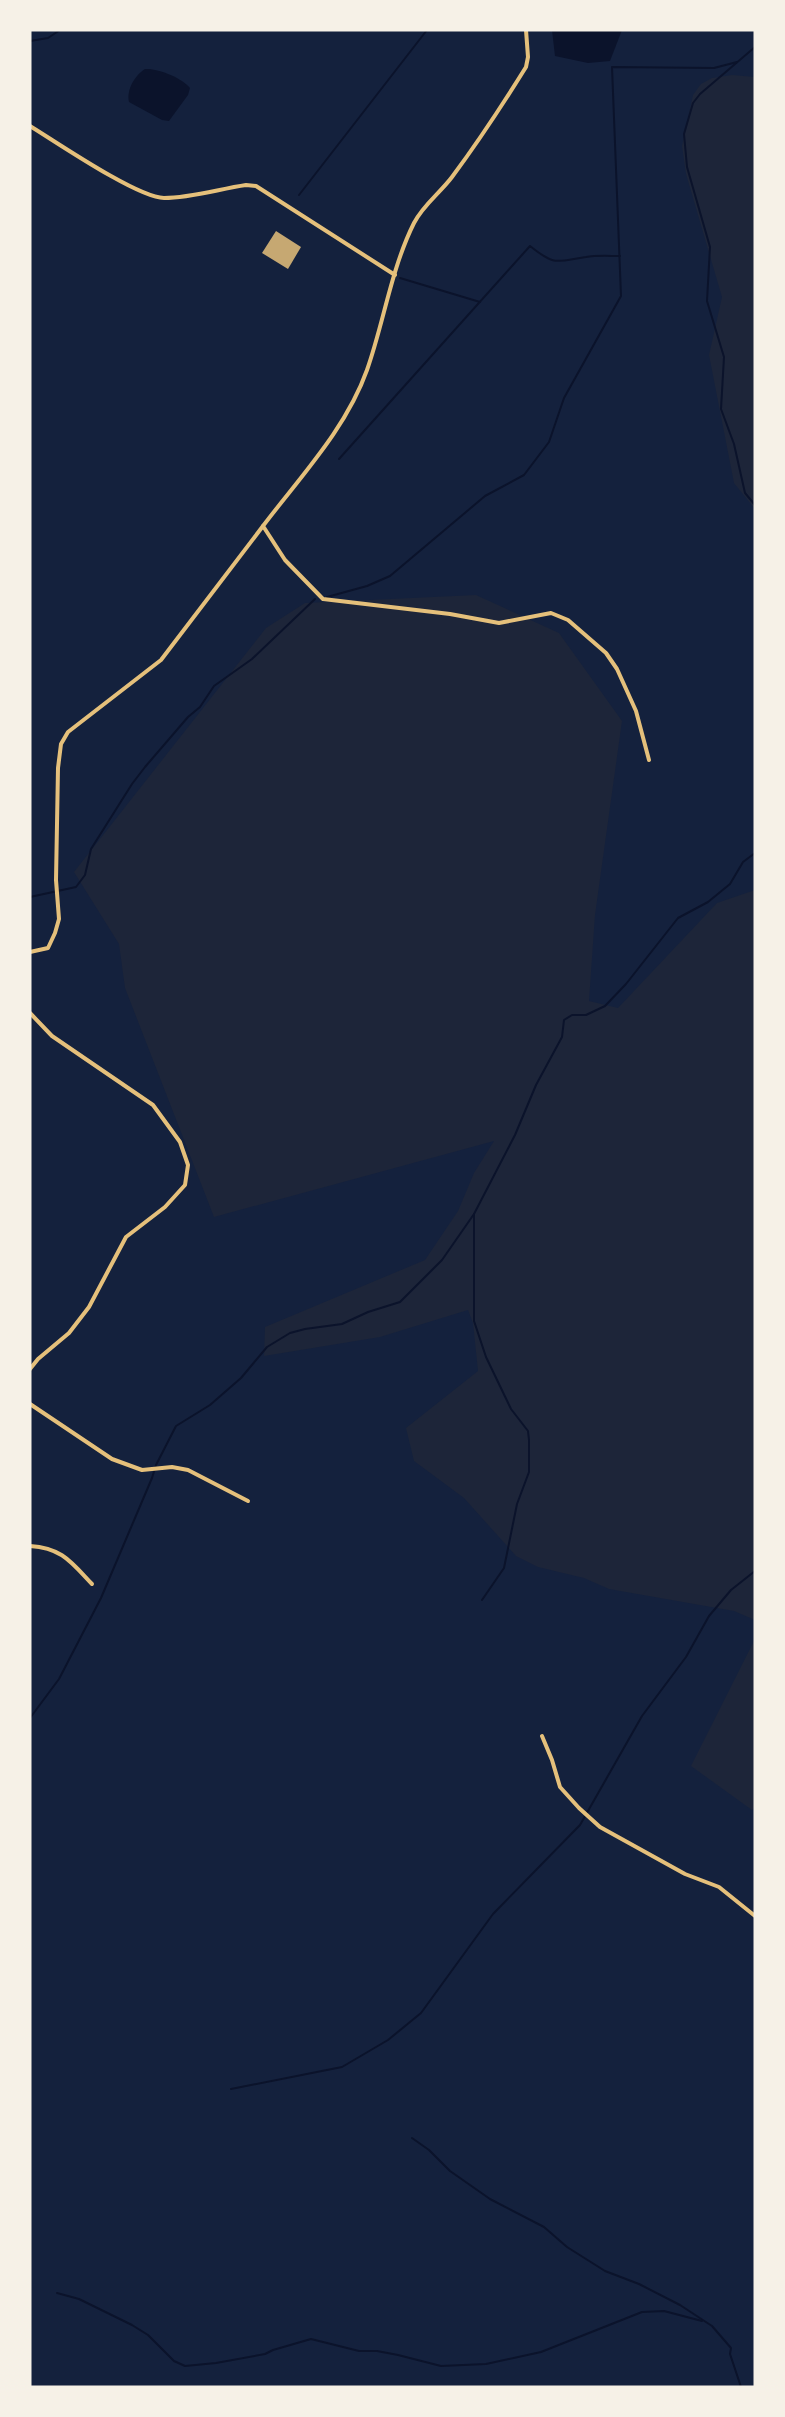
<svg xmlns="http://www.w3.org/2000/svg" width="785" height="2417" font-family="Montserrat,sans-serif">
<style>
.green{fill:#1d2539}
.water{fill:#0b132b}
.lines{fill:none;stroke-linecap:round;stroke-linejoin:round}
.stream{stroke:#0b132b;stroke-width:2}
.building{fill:#c6a872}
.minor{stroke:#e5c07b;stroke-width:4}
</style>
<rect width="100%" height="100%" fill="#14213d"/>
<!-- green -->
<g class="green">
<polygon points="732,75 755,77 755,509 734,483 709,355 722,297 686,174 682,146 693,95 701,84 712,78"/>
<polygon points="476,595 559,633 622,721 595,915 589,1001 618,1008 717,903 755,890 755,1620 734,1611 609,1589 584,1578 538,1567 516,1556 464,1498 414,1461 406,1428 478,1371 473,1323 468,1310 380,1337 264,1356 265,1327 425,1260 458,1211 474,1173 494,1141 214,1217 125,988 119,944 74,872 266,628 305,603"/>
<polygon points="755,1639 755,1807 752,1810 691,1766"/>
</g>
<!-- water -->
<g class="water">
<polygon points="552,30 622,30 610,61 588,63 555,56"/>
<path d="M145,69c13,-1 37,9 45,19l-2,7 -19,26 -7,-1 -33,-18c-3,-12 6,-27 16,-33z"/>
</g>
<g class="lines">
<!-- stream -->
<g class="stream">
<polyline points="30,41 48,38 60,30"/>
<polyline points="755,47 700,94 693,103 684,134 687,167 710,247 707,301 724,357 721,409 734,444 745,493 755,505"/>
<polyline points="299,195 427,30"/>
<polyline points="400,278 480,302"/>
<path d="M339,459l191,-213c26,21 27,15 56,11 11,-2 23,-1 34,-1"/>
<polyline points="327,597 367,586 390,576 485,496 524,475 549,442 564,398 621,296 612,67 714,68 737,62"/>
<polyline points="30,897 76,887 85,875 91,849 132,784 145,767 188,717 200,707 214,686 252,659 315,599"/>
<polyline points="474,1214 474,1321 486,1357 511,1409 528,1431 529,1440 529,1472 517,1504 504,1568 482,1600"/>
<polyline points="30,1718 59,1679 101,1598 152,1478 156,1465 176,1426 210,1405 241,1378 267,1347 290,1333 305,1329 342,1324 368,1312 400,1302 442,1260 474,1214 515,1135 536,1085 562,1037 564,1020 572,1015 586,1015 605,1006 626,984 678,918 708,902 730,884 743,862 755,853"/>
<polyline points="231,2089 342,2067 388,2040 421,2013 493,1914 580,1825 642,1716 686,1657 709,1616 731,1590 755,1571"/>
<polyline points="412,2138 429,2150 450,2171 490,2199 544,2227 567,2247 605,2271 639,2284 680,2305 712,2326 731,2348 730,2354 741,2387"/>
<polyline points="57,2293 79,2299 132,2325 148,2335 174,2361 185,2366 216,2363 265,2354 273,2350 311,2339 359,2351 377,2351 398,2355 441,2366 486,2364 541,2352 642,2312 664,2311 702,2321"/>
</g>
</g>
<!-- building -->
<polygon class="building" points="276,231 301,247 288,269 262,253"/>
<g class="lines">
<!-- minor -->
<g class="minor">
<path d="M526,30l2,27 -2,10c-23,37 -48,75 -74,110 -12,16 -29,28 -38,46 -23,46 -30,99 -47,147 -21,59 -67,107 -104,156l22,34 38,39 127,15 49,9 52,-10 17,7 38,33 11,16 19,42 13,49"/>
<path d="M30,126c26,16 108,72 134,72 27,0 55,-9 82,-13l10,1 139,89"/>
<polyline points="30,952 48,948 55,933 59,919 56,880 58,768 61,744 68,732 161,660 263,526"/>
<polyline points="30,1013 52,1036 153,1105 180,1142 188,1165 185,1185 165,1207 126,1237 89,1307 69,1333 38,1359 30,1369"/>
<polyline points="30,1404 112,1459 142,1470 172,1467 188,1470 248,1501"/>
<path d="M30,1546c32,2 41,16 62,38"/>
<polyline points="542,1736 552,1760 560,1787 579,1808 600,1827 685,1874 719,1887 755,1916"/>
</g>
</g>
<!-- border -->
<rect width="785" height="2417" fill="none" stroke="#f6f1e7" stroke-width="63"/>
</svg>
